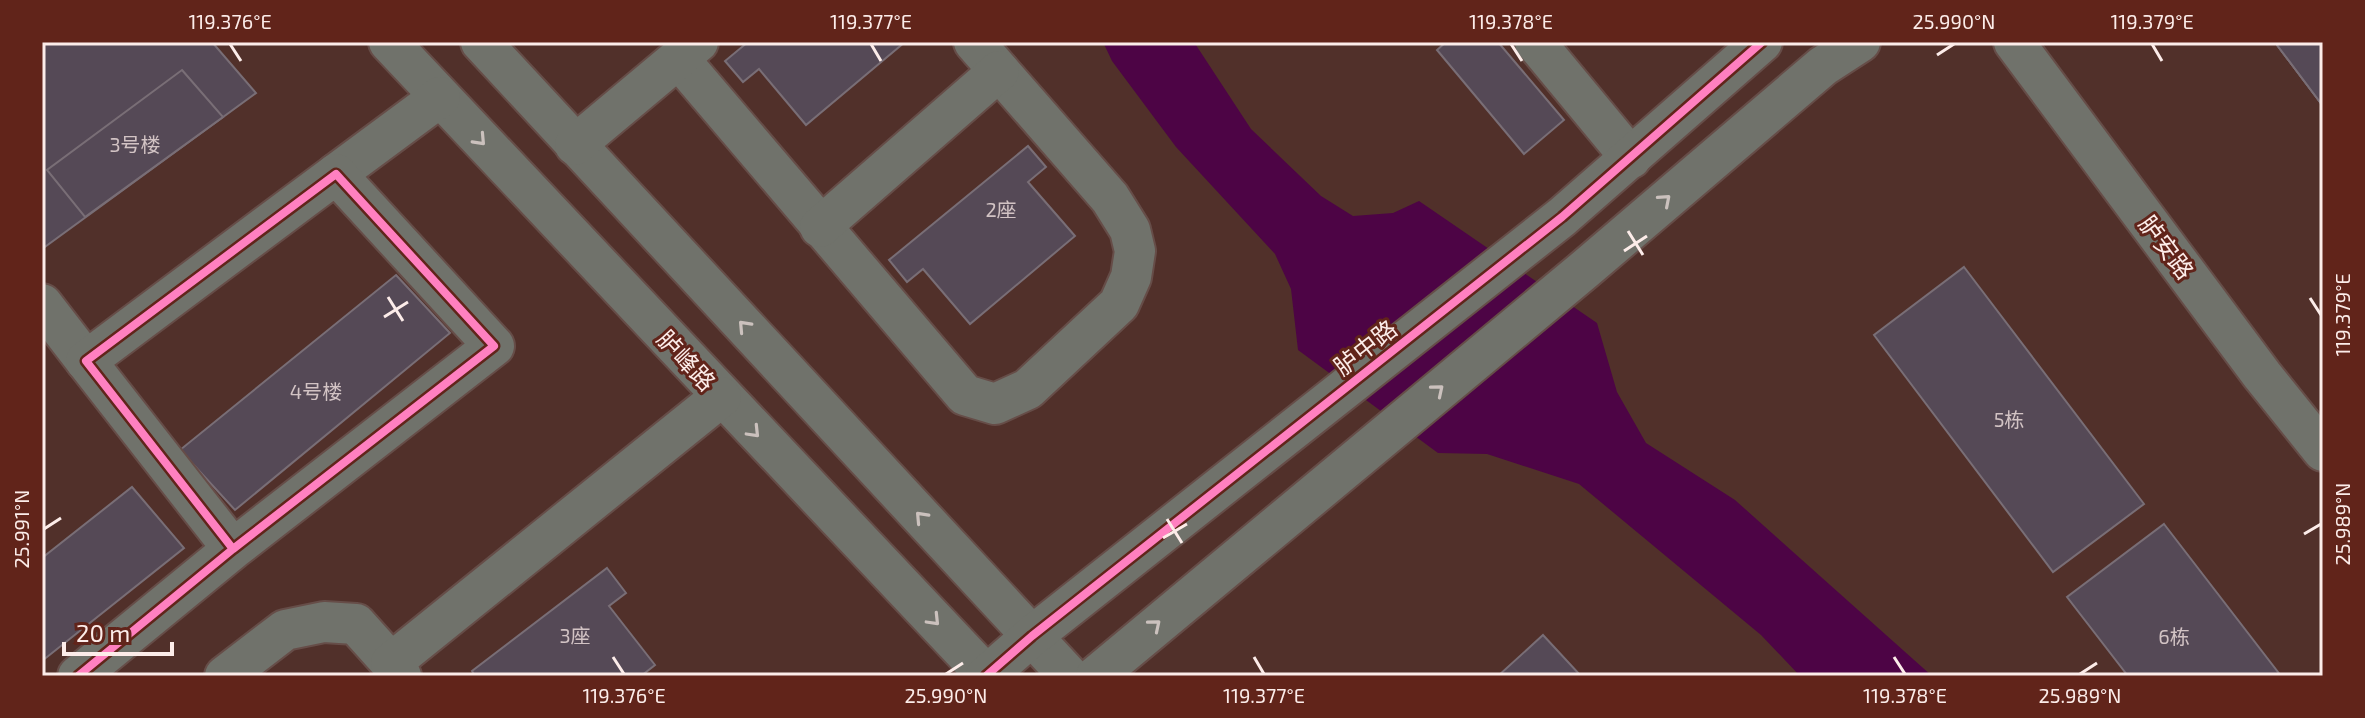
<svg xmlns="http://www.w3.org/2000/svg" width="2365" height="718" font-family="'Exo 2','Noto Sans SC',sans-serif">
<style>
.water{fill:#4d0445}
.building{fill:#554956;stroke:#796e76;stroke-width:2}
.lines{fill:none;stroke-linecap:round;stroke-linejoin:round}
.minor-casing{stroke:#664d48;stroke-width:44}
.minor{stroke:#70726b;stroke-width:40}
.cycleway-casing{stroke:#61241a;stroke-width:13}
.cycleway{stroke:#ff80c0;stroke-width:8}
.oneway{stroke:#cbc1bd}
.ticks{fill:none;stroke:#fcece9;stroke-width:3}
.labels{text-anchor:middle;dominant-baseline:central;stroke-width:6;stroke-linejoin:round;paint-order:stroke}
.number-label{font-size:20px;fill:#d2c3c4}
.street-label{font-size:24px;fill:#fcece9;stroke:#61241a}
.neatline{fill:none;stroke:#fcece9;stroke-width:3}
.ticks-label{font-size:20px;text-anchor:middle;fill:#fcece9}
</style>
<rect width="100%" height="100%" fill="#51302a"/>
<!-- water -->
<polygon class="water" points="1103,42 1194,42 1251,129 1321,196 1353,216 1393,213 1419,201 1597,323 1617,392 1646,443 1735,500 1932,676 1800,676 1761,635 1579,484 1487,454 1438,453 1298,350 1291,289 1275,254 1176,147 1112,61"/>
<!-- building -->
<g class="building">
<polygon points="42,42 212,42 256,93 42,249"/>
<polygon points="748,42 905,42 806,125 759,69 743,82 725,61"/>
<polygon points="1446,42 1498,42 1564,120 1524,154 1437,50"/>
<polygon points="2281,42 2323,42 2323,106 2277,45"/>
<polygon points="2281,42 2323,42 2323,106 2277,45"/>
<polygon points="2281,42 2323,42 2323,106 2277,45"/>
<polygon points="182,70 223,117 85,217 47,170"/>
<polygon points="1028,146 1046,167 1028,182 1075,236 970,324 923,269 907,282 889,260"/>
<polygon points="1964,267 2144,504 2053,572 1874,335"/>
<polygon points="396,275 450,333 235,510 180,450"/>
<polygon points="132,487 184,548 42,661 42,558"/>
<polygon points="2164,524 2281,676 2128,676 2067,597"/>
<polygon points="607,568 626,593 609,606 655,665 641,676 475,676 472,671"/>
<polygon points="1543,635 1581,676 1498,676"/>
</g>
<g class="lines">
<!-- minor casing -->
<g class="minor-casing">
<g id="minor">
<polyline points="389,42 987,676"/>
<polyline points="481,42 1069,676"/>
<polyline points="1535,42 1631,158"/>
<polyline points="2014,42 2262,375 2323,451"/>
<polyline points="679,59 965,395 995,404 1028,389 1119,304 1131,277 1135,251 1130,230 1110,198 974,42"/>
<polyline points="575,145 698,42"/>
<polyline points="336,174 440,97"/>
<polyline points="820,227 999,71"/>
<polyline points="42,304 86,361"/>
<polyline points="78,676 233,549 494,346 336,174 86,361 233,549"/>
<polyline points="225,676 285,630 324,622 356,624 391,663"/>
<polyline points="401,676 391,663 721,397"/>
<polyline points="986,676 1032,636 1562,217 1762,42"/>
<polyline points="1096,676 1584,270 1823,66 1860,42"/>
</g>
</g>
<!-- minor -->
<use href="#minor" class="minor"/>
<!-- cycleway casing -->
<g class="cycleway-casing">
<g id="cycleway">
<polyline points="78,676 233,549 494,346 336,174 86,361 233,549"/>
<polyline points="986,676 1032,636 1562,217 1762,42"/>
</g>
</g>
<!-- cycleway -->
<use href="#cycleway" class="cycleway"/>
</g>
<!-- one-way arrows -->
<defs><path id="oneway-chevron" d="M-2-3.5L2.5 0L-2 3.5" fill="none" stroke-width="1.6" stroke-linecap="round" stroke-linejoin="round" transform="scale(2)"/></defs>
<g class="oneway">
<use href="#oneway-chevron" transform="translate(480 140) rotate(47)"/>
<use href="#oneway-chevron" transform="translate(1665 200) rotate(-41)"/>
<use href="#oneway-chevron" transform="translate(744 326) rotate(-133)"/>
<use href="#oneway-chevron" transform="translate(1438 390) rotate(-40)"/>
<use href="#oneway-chevron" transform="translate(754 432) rotate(46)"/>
<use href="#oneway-chevron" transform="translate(921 517) rotate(-133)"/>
<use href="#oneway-chevron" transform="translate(934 620) rotate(46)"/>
<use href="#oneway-chevron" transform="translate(1155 625) rotate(-40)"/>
</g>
<!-- ticks -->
<path class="ticks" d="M230,44l11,17M871,44l10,17M1511,44l11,17M2152,44l10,17M1937,55l17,-11M1628,231l15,24M1624,251l23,-15M388,297l15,24M2310,298l11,17M384,317l24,-15M1167,519l15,24M44,529l17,-11M2304,534l17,-10M1163,538l24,-14M613,657l11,17M1254,657l10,17M1894,657l11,17M946,674l17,-11M2080,674l17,-11"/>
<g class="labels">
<!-- number labels -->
<g class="number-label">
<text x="135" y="144">3号楼</text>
<text x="1001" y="209">2座</text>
<text x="316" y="391">4号楼</text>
<text x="2009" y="419">5栋</text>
<text x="575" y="635">3座</text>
<text x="2174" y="636">6栋</text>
</g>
<!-- street labels -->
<g class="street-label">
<text transform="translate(2167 247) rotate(53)">胪安路</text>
<text transform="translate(1365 347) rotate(-38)">胪中路</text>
<text transform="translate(687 360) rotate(47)">胪峰路</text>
</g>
</g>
<!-- border -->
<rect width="2365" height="718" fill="none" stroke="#61241a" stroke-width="88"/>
<!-- scale -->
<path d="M64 642v12h108v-12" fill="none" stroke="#fcece9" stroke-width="4"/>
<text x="76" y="642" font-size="24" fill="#fcece9" stroke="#61241a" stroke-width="6" paint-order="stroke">20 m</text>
<rect x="44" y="44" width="2277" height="630" class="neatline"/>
<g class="ticks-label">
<text x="230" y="29">119.376°E</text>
<text x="871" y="29">119.377°E</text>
<text x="1511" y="29">119.378°E</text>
<text x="1954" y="29">25.990°N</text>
<text x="2152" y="29">119.379°E</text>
<text transform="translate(2343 315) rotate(-90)" y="7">119.379°E</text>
<text transform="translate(2343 524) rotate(-90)" y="7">25.989°N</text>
<text transform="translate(22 529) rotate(-90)" y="7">25.991°N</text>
<text x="624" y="703">119.376°E</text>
<text x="946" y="703">25.990°N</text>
<text x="1264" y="703">119.377°E</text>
<text x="1905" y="703">119.378°E</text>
<text x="2080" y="703">25.989°N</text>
</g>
</svg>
